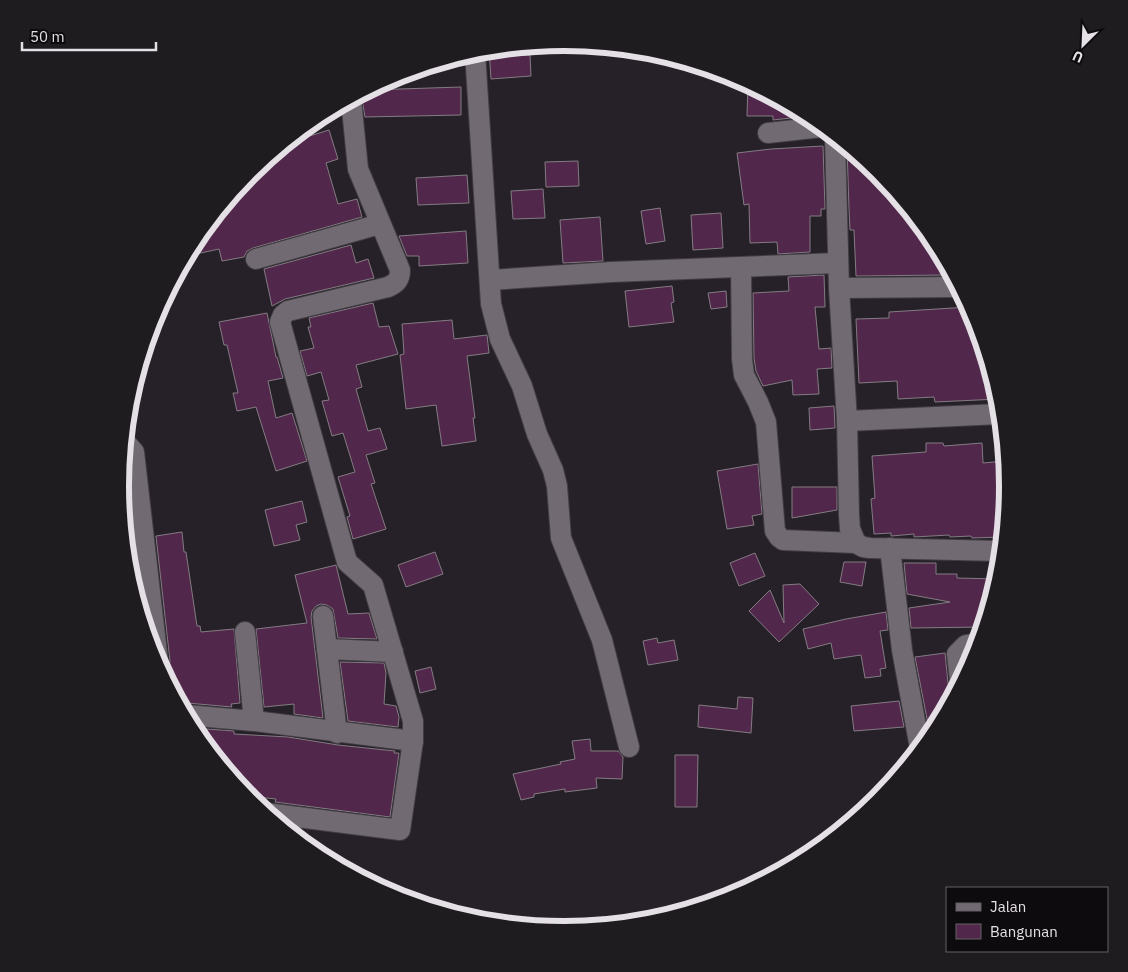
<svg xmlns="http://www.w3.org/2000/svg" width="1128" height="972" font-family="'IBM Plex Sans',sans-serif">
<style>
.building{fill:#51284b;stroke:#847b82}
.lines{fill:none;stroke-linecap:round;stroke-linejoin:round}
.street-casing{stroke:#423d44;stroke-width:22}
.street{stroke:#716a73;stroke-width:20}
.rim{fill:none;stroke:#e4e0e5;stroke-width:6}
</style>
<rect width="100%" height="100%" fill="#262128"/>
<!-- building -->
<g class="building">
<polygon points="508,48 508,56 530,55 531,76 491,79 489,50"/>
<polygon points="748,84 784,103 809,116 773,120 773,116 747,116"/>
<polygon points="461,87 461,115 365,117 361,94 369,90"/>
<polygon points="329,130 338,159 326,163 338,204 357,199 362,217 253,248 247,251 244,257 222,261 219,249 196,254 193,243 195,239 251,172 287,143"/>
<polygon points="823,146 825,209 821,209 821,216 810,216 810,252 778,254 777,242 750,243 749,204 744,205 737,153 771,149"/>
<polygon points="847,147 878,173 933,240 945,263 946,275 856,276 854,230 850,230 849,209"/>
<polygon points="578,161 579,186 546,187 545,162"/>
<polygon points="467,175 469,203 418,205 416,178"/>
<polygon points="543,189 545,218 513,219 511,191"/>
<polygon points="660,208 665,241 646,244 641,211"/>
<polygon points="721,213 723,248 693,250 691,215"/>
<polygon points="600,217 603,261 563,263 560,220"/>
<polygon points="466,231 468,263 419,266 419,256 407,256 399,236"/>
<polygon points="351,245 356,263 368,259 374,278 285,299 272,306 264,269"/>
<polygon points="824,275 825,307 815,307 819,349 831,348 832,368 817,369 819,394 793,395 792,380 763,386 756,371 754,358 753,293 789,291 788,277"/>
<polygon points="672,286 674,302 671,303 674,322 629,327 625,291"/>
<polygon points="726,291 727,307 711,309 708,293"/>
<polygon points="373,303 379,327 389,326 398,354 356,365 362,387 356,389 368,431 380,428 387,449 366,455 375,483 371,484 386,529 353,539 347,517 350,516 338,477 355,472 343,433 332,436 322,401 329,400 321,372 307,376 300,351 314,348 308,327 311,327 309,318"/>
<polygon points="969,307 974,317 999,399 935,402 934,397 898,399 897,381 859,383 856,319 889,318 889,312"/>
<polygon points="267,313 276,357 277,357 283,378 268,381 276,418 292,413 307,461 276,471 256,407 237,411 233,393 238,393 227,345 224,345 219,322"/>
<polygon points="452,320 454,339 487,335 489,353 467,356 475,418 473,418 476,441 442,446 436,405 406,409 400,355 404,354 402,324"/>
<polygon points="834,406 835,428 810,430 809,408"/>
<polygon points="926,443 943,443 944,446 982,443 983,463 1005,461 1008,486 1002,537 972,538 971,536 950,537 949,535 914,537 914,534 891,536 891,533 874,534 871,499 875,498 872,456 926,452"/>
<polygon points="758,464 762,514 752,516 754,525 727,529 717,471"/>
<polygon points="792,487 837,487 837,510 792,518"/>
<polygon points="302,501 307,522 296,525 300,540 274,546 265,510"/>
<polygon points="182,532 184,552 186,552 197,626 200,626 201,632 234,629 240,703 231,704 232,707 187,703 180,705 175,694 174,681 168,682 163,672 169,667 170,661 156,536"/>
<polygon points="435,552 443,574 406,587 398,565"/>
<polygon points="755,553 765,576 739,586 730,563"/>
<polygon points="844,562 866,562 862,586 840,582"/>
<polygon points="904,563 936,563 936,574 957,574 957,578 997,579 982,627 911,628 909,608 950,602 907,594"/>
<polygon points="336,565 348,614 369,613 377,639 338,638 333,609 327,605 321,604 316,606 312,611 311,617 323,718 294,714 294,704 264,707 256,629 307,623 295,575"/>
<polygon points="800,584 819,604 779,642 749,611 770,590 784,623 783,585"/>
<polygon points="886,612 888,630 880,631 886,668 880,669 881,676 865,678 861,655 834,659 831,643 808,649 803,629 846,619"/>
<polygon points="657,638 658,643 674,640 678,660 648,665 643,641"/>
<polygon points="945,653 948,683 950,688 955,691 933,733 930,734 915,657"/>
<polygon points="340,662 384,663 386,673 384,704 396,706 399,717 398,727 348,721"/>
<polygon points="431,667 436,689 420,693 415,671"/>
<polygon points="738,697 753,698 751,733 698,727 699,705 737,709"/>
<polygon points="899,701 904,727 854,731 851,706"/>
<polygon points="193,728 234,731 234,734 288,737 338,745 395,751 394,753 399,753 390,817 275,802 276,799 247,796"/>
<polygon points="590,739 591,751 618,751 623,757 622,779 596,778 597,788 565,792 565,789 534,794 534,797 521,800 513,774 561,764 560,762 575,759 572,741"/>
<polygon points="675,755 698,755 697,807 675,807"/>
</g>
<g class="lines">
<!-- street casing -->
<g class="street-casing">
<g id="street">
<polyline points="475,52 491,304 500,339 522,386 537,434 553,470 557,486 561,538 602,640 629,747"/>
<polyline points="768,133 822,127"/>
<polyline points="835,138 839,288 847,421 849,515 850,529 856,543 863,547 870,548 1001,551"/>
<polyline points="256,259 380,224"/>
<polyline points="741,267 742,359 744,375 758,402 766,422 775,531 779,537 783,540 856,543"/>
<polyline points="490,280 611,272 838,263"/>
<polyline points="839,288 958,287"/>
<polyline points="847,421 1000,414"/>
<polyline points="125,442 134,452 158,662"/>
<polyline points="890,548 902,650 920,748"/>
<polyline points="323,616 337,733"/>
<polyline points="245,632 254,721"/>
<polyline points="327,649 393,652"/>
<polyline points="960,681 957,654 966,645 978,643"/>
<polyline points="186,715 254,721 413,741"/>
<path d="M266,813l134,17 13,-89v-20l-40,-136 -26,-23 -67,-240 3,-7 5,-4 100,-24c9,-4 12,-8 12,-17l-42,-101 -7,-70"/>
</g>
</g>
<!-- street -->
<use href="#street" class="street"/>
</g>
<!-- crop -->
<path d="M0 0H1128V972H0ZM129 486a435 435 0 1 1 870 0a435 435 0 1 1-870 0Z" fill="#1f1c20" fill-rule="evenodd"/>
<path class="rim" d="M129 486a435 435 0 1 1 870 0a435 435 0 1 1-870 0Z"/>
<!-- legend -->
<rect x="946" y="887" width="162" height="65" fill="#0e0b0f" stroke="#646065"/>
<rect x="956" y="903" width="25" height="8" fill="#716a73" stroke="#646065"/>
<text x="990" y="912" font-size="15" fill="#e4e0e5">Jalan</text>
<rect x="956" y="924" width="25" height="15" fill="#51284b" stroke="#646065"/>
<text x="990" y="937" font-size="15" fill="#e4e0e5">Bangunan</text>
<!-- north arrow -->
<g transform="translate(1083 45) rotate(204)" stroke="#0e0b0f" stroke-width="4" paint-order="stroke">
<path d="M0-4L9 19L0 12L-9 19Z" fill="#e4e0e5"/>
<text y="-8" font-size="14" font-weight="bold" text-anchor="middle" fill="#e4e0e5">U</text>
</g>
<!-- scale -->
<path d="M22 42v8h134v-8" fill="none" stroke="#e4e0e5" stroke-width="2.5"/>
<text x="30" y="42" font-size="15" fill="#e4e0e5" stroke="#0e0b0f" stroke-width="4" paint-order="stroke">50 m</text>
</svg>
